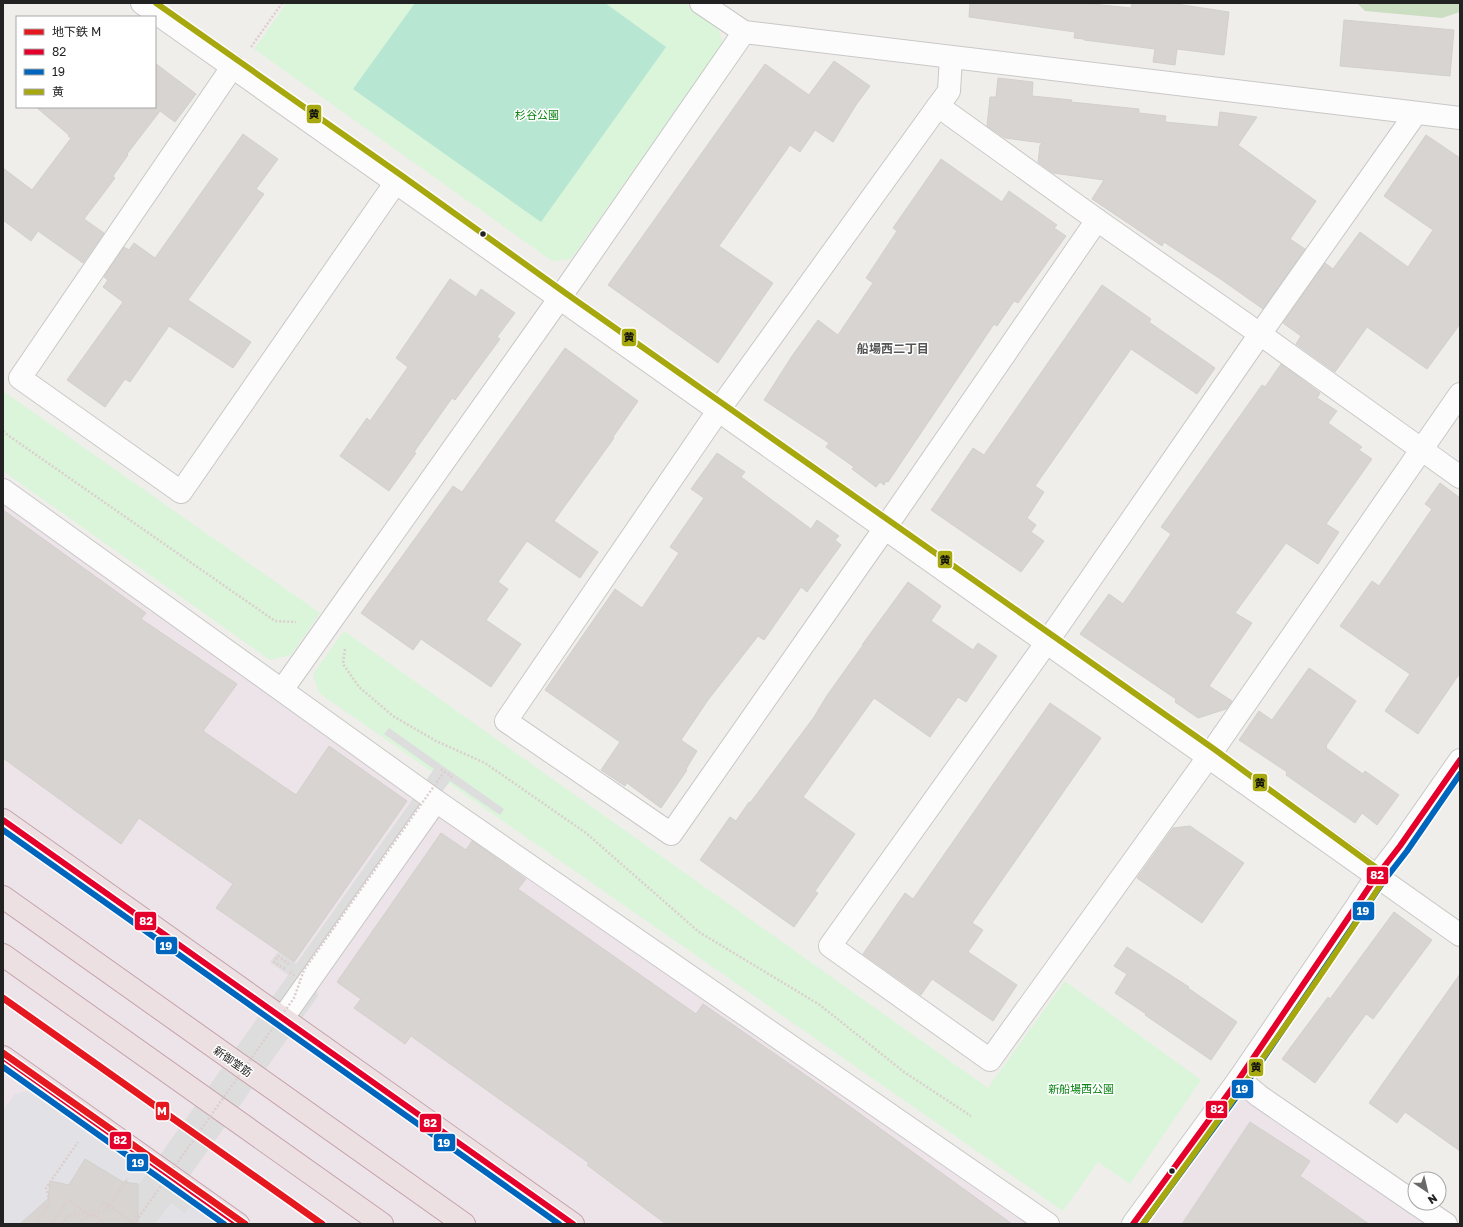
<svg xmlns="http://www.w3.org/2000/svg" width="1463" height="1227" font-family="'Golos Text','Noto Sans JP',sans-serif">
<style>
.industrial{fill:#ede4e9}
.forest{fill:#cbdec1}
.park{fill:#daf5da}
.pitch{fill:#b7e6d2}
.plaza{fill:#e2e1e5}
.pier{fill:#dedddd}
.building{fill:#d7d4d2;stroke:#d3d0cc}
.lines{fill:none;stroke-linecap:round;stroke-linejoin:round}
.minor-casing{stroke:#c9c8c7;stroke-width:24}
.highway-casing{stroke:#c5a2ac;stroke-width:24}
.path{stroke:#dccecd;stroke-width:2.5;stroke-dasharray:2 2;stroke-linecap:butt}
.minor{stroke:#fdfcfc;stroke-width:22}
.highway{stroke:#ece0e2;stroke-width:22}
.path-bridge{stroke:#dccecd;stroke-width:2.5;stroke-dasharray:2 2;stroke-linecap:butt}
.bus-1-casing{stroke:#fff;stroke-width:9}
.bus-2-casing{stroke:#fff;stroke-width:9}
.bus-3-casing{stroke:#fff;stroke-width:9}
.bus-1{stroke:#e4002b;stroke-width:6}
.bus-2{stroke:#0065bd;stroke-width:6}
.bus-3{stroke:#a7a70e;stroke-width:6}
.metro-1-casing{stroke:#fff;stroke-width:10}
.metro-1{stroke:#e5171f;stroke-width:7}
.bus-dot{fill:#222;stroke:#fff;stroke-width:1.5}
.labels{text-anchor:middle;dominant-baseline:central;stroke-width:3;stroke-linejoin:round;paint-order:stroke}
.park-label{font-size:11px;fill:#0c8416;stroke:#fff}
.street-label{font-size:11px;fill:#222;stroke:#fff}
.neighbourhood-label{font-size:12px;font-weight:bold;fill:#555;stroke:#fff}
.line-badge{stroke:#fff;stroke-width:1.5}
.badge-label{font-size:11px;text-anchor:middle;font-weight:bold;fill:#fff}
.pale-badge-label{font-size:11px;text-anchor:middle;font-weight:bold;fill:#111}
</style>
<rect width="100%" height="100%" fill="#f0eeeb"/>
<!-- industrial -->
<g class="industrial">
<polygon points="3,490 1048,1224 3,1224"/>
<polygon points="1239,1079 1446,1224 1133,1224"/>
</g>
<!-- forest -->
<polygon class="forest" points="1357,3 1460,3 1460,12 1442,18 1365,11"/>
<!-- park -->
<g class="park">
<polygon points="287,3 684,3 717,26 723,44 571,259 552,261 254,49"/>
<polygon points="3,391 320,613 291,655 270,660 3,471"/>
<polygon points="344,631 988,1088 1065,981 1201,1080 1130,1184 1098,1162 1063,1211 319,693 313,674"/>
</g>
<!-- pitch -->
<polygon class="pitch" points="415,3 605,3 666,47 541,222 353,89"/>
<!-- plaza -->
<polygon class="plaza" points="28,1091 91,1136 218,1224 3,1224 3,1110 15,1094"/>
<!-- pier -->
<polygon class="pier" points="389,728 504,809 500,815 450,781 313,974 318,996 177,1194 191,1204 185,1213 171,1203 155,1224 111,1224 288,975 270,962 278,952 296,964 434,769 384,734"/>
<!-- building -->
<g class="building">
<polygon points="970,3 1083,3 1131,8 1132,3 1170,3 1229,12 1224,55 1177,49 1175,65 1153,62 1155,49 1084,40 1084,39 1074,38 1075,32 969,17"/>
<polygon points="1344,20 1454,30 1450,76 1340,66"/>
<polygon points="834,61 870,86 856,105 833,142 815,130 800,152 790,145 719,246 773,283 718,363 608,285 765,64 809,95"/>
<polygon points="155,63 196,94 175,122 160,111 127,154 128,155 113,176 115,178 84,219 104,233 83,263 38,231 31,241 3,220 3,168 32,190 71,138 68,136 69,135 36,107 155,107"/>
<polygon points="998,78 1033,82 1032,96 1072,100 1071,102 1139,109 1139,113 1166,116 1165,122 1218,127 1220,112 1257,117 1238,145 1316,201 1290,239 1305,249 1263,309 1222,280 1164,242 1162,246 1092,199 1104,180 1053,173 1038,162 1040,145 1042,143 1005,138 987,126 990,97 996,97"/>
<polygon points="243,134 278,159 256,189 264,194 188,300 251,342 233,368 169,326 130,382 125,379 105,407 67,380 123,302 103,287 108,280 104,277 124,247 129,250 134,243 155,258"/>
<polygon points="1426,135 1460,158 1460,324 1427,369 1367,327 1335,372 1296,344 1301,336 1283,323 1325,263 1333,269 1360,232 1408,267 1433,230 1384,196"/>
<polygon points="941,159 1002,202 1009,191 1057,225 1054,228 1066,236 1018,303 1014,301 997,326 994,324 888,482 886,481 884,485 880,482 876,487 852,469 854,467 826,447 829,443 764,400 792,356 818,320 838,335 873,283 866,278 897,231 893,228"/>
<polygon points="450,279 476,297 481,289 515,313 497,337 500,339 455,400 452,398 414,452 416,453 389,491 340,456 367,418 370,421 408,367 396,358"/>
<polygon points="1102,285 1151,319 1149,322 1215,368 1197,394 1131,349 1035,486 1044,492 1027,518 1036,525 1031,532 1044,541 1021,572 931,510 973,448 984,455"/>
<polygon points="565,348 638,401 613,437 614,438 554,521 598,552 580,578 527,541 498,582 508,589 486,620 521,644 491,687 421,639 413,650 361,613 453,486 462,492"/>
<polygon points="1281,364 1320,393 1317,398 1337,411 1328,423 1362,447 1359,450 1372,459 1326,524 1339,532 1318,564 1286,543 1235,613 1252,623 1209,686 1232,701 1226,709 1198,718 1175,702 1176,699 1080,634 1109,594 1123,604 1171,534 1161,527 1262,385 1265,387"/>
<polygon points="717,453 745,472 741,477 811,529 817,520 839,536 835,540 841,545 807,592 801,587 764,640 758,636 708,700 681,740 697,751 686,769 687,770 661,808 627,783 625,786 601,770 620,742 545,690 615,589 642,608 679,553 670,547 704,498 691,489"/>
<polygon points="1440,483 1460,498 1460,673 1418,734 1385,711 1410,674 1340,626 1372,581 1379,586 1432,509 1425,504"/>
<polygon points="3,510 146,613 141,619 237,684 203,731 296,795 329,746 407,801 294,962 216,908 233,884 139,818 121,844 3,758"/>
<polygon points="908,582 941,606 931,621 973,650 978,643 997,656 966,702 958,697 930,737 874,698 803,797 855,834 815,891 818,893 794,927 700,860 730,817 736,821 749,802 750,803 814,717 826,697 863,645 862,645"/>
<polygon points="1309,668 1356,701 1326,746 1327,747 1326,748 1363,774 1365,771 1399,795 1377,825 1362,813 1355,823 1286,775 1287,772 1239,740 1259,711 1272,720"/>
<polygon points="1050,703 1101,738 972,923 983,930 968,952 1017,985 993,1021 932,979 921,995 863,954 905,893 913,899"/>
<polygon points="1190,826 1244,863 1202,923 1137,878 1173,828"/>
<polygon points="441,833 466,850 472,841 526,879 518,889 696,1014 703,1004 827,1090 1012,1224 666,1224 587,1165 589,1163 411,1036 405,1044 354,1008 361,999 337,982"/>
<polygon points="1394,912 1432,940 1373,1019 1366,1014 1315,1083 1282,1059 1328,997 1330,999"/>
<polygon points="1127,947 1189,987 1188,988 1237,1022 1211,1060 1145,1015 1146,1014 1115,993 1127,974 1114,966"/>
<polygon points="1460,974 1460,1151 1405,1112 1397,1123 1369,1103"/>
<polygon points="1250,1122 1310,1161 1300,1176 1369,1224 1182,1224"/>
<polygon points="85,1159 123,1182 138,1184 138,1224 20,1224 48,1199 50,1181 69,1185"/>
</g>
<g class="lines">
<!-- minor casing -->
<g class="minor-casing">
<g id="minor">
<polyline points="142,3 1460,935"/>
<polyline points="701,3 744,32"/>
<polyline points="951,57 949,91 938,106 1097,220 1260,334 1460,477"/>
<polyline points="233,66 20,378 181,492 396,182"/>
<polyline points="938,106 718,411 506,721 671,834 885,528 1097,220"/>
<polyline points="1416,113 1260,334 1047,642 830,946 990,1060 1209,756 1460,394"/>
<polyline points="3,490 436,801 1048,1224"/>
<polyline points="282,690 559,299 744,32 1460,118"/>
<polyline points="282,1019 436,801"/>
<polyline points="1239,1079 1259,1096 1415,1203"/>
<polyline points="1415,1203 1446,1224"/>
<polyline points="1133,1224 1239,1079 1355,909 1376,877 1400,846 1460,760"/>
</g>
</g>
<!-- highway casing -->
<g class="highway-casing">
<g id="highway">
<polyline points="3,820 573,1224"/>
<polyline points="3,897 464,1224"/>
<polyline points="3,955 382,1224"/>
<polyline points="3,1057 238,1224"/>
</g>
</g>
<!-- path -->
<g class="path">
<polyline points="251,47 282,3"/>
<polyline points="3,431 9,436 275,621 296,622"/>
<polyline points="345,649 343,664 359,687 393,716 436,741 485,763 586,833 699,932 820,1005 904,1072 971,1116"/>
<polyline points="441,769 453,778"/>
<polyline points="285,969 274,962 278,956 289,964"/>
<polyline points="110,1205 128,1178"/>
<polyline points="35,1224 50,1202 46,1188 78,1142"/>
<polyline points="51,1224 68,1200 89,1215 104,1212 109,1205"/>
<polyline points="62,1224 68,1216 98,1210 104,1202 135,1224"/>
<polyline points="80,1224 84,1218 94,1215 106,1224"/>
</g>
<!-- minor -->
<use href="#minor" class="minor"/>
<!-- highway -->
<use href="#highway" class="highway"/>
<!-- path-bridge -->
<g class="path-bridge">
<polyline points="290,972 300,980"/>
<polyline points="134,1224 294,998 304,970 444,772"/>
</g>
<!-- bus-1 casing -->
<g class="bus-1-casing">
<g id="bus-1">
<polyline points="3,820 573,1224"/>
<polyline points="3,1057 238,1224"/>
<polyline points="1133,1224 1239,1079 1376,877 1400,846 1460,760"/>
</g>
</g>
<!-- bus-2 casing -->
<g class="bus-2-casing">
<g id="bus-2">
<polyline points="3,830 559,1224"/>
<polyline points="3,1067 224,1224"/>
<polyline points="1143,1224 1246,1084 1383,882 1407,851 1460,774"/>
</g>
</g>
<!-- bus-3 casing -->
<g class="bus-3-casing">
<path id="bus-3" d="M156,3l245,172 163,117 650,457 168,123 2,4 -1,5c-75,117 -158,230 -240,343"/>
</g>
<!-- bus-1 -->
<use href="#bus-1" class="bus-1"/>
<!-- bus-2 -->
<use href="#bus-2" class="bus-2"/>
<!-- bus-3 -->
<use href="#bus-3" class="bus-3"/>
<!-- metro-1 casing -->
<g class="metro-1-casing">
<g id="metro-1">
<polyline points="3,998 322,1224"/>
<polyline points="3,1053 245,1224"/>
</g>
</g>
<!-- metro-1 -->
<use href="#metro-1" class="metro-1"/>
</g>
<!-- markers -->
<g class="bus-dot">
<circle cx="483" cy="234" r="3.5"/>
<circle cx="1172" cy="1171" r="3.5"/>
</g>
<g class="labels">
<!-- park labels -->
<g class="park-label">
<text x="537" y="114">杉谷公園</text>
<text x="1081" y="1088">新船場西公園</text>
</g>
<!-- street labels -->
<g class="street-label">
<text transform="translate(233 1061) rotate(35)">新御堂筋</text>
</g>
<!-- neighbourhood labels -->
<g class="neighbourhood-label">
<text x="893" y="348">船場西二丁目</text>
</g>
</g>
<g class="line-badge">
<rect x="306" y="104" width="16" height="20" rx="4" fill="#a7a70e"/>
<rect x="621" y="328" width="16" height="19" rx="4" fill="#a7a70e"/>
<rect x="937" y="550" width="16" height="19" rx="4" fill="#a7a70e"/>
<rect x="1252" y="773" width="16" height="19" rx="4" fill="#a7a70e"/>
<rect x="1366" y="866" width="23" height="19" rx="4" fill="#e4002b"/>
<rect x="1352" y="901" width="23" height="20" rx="4" fill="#0065bd"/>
<rect x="134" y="911" width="23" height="20" rx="4" fill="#e4002b"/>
<rect x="155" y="936" width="23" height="19" rx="4" fill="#0065bd"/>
<rect x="1248" y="1058" width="16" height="19" rx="4" fill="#a7a70e"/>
<rect x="1231" y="1079" width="23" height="20" rx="4" fill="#0065bd"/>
<rect x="1205" y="1100" width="23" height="19" rx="4" fill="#e4002b"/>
<rect x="155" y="1101" width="15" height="20" rx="4" fill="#e5171f"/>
<rect x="419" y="1113" width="23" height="20" rx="4" fill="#e4002b"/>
<rect x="109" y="1131" width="23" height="19" rx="4" fill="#e4002b"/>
<rect x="433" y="1133" width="23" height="19" rx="4" fill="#0065bd"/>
<rect x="126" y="1153" width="23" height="19" rx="4" fill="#0065bd"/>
</g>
<g class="badge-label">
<text x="1377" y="879">82</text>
<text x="1363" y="915">19</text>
<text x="146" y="925">82</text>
<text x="166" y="950">19</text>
<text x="1242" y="1093">19</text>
<text x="1217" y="1113">82</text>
<text x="162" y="1115">M</text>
<text x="430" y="1127">82</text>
<text x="120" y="1144">82</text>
<text x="444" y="1147">19</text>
<text x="138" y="1167">19</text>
</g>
<g class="pale-badge-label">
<text x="314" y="118">黄</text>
<text x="629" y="341">黄</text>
<text x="945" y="564">黄</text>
<text x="1260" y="787">黄</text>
<text x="1256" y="1071">黄</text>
</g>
<!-- border -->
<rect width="1463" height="1227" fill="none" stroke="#222222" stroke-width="8"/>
<!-- legend -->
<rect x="16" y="16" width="140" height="92" fill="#ffffff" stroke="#a7a7a7"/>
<rect x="24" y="29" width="20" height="6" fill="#e5171f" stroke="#a7a7a7"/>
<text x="52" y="36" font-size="12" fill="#222222">地下鉄 M</text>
<rect x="24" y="49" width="20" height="6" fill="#e4002b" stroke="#a7a7a7"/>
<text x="52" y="56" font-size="12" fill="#222222">82</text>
<rect x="24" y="69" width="20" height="6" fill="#0065bd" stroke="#a7a7a7"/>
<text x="52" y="76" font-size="12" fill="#222222">19</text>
<rect x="24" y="89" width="20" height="6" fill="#a7a70e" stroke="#a7a7a7"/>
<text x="52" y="96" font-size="12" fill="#222222">黄</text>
<!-- north arrow -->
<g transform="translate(1427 1191) rotate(145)"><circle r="19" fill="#ffffff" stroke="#a7a7a7"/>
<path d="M0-3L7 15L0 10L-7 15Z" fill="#6a6968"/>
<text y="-6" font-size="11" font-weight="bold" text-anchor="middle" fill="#222222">N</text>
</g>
</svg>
